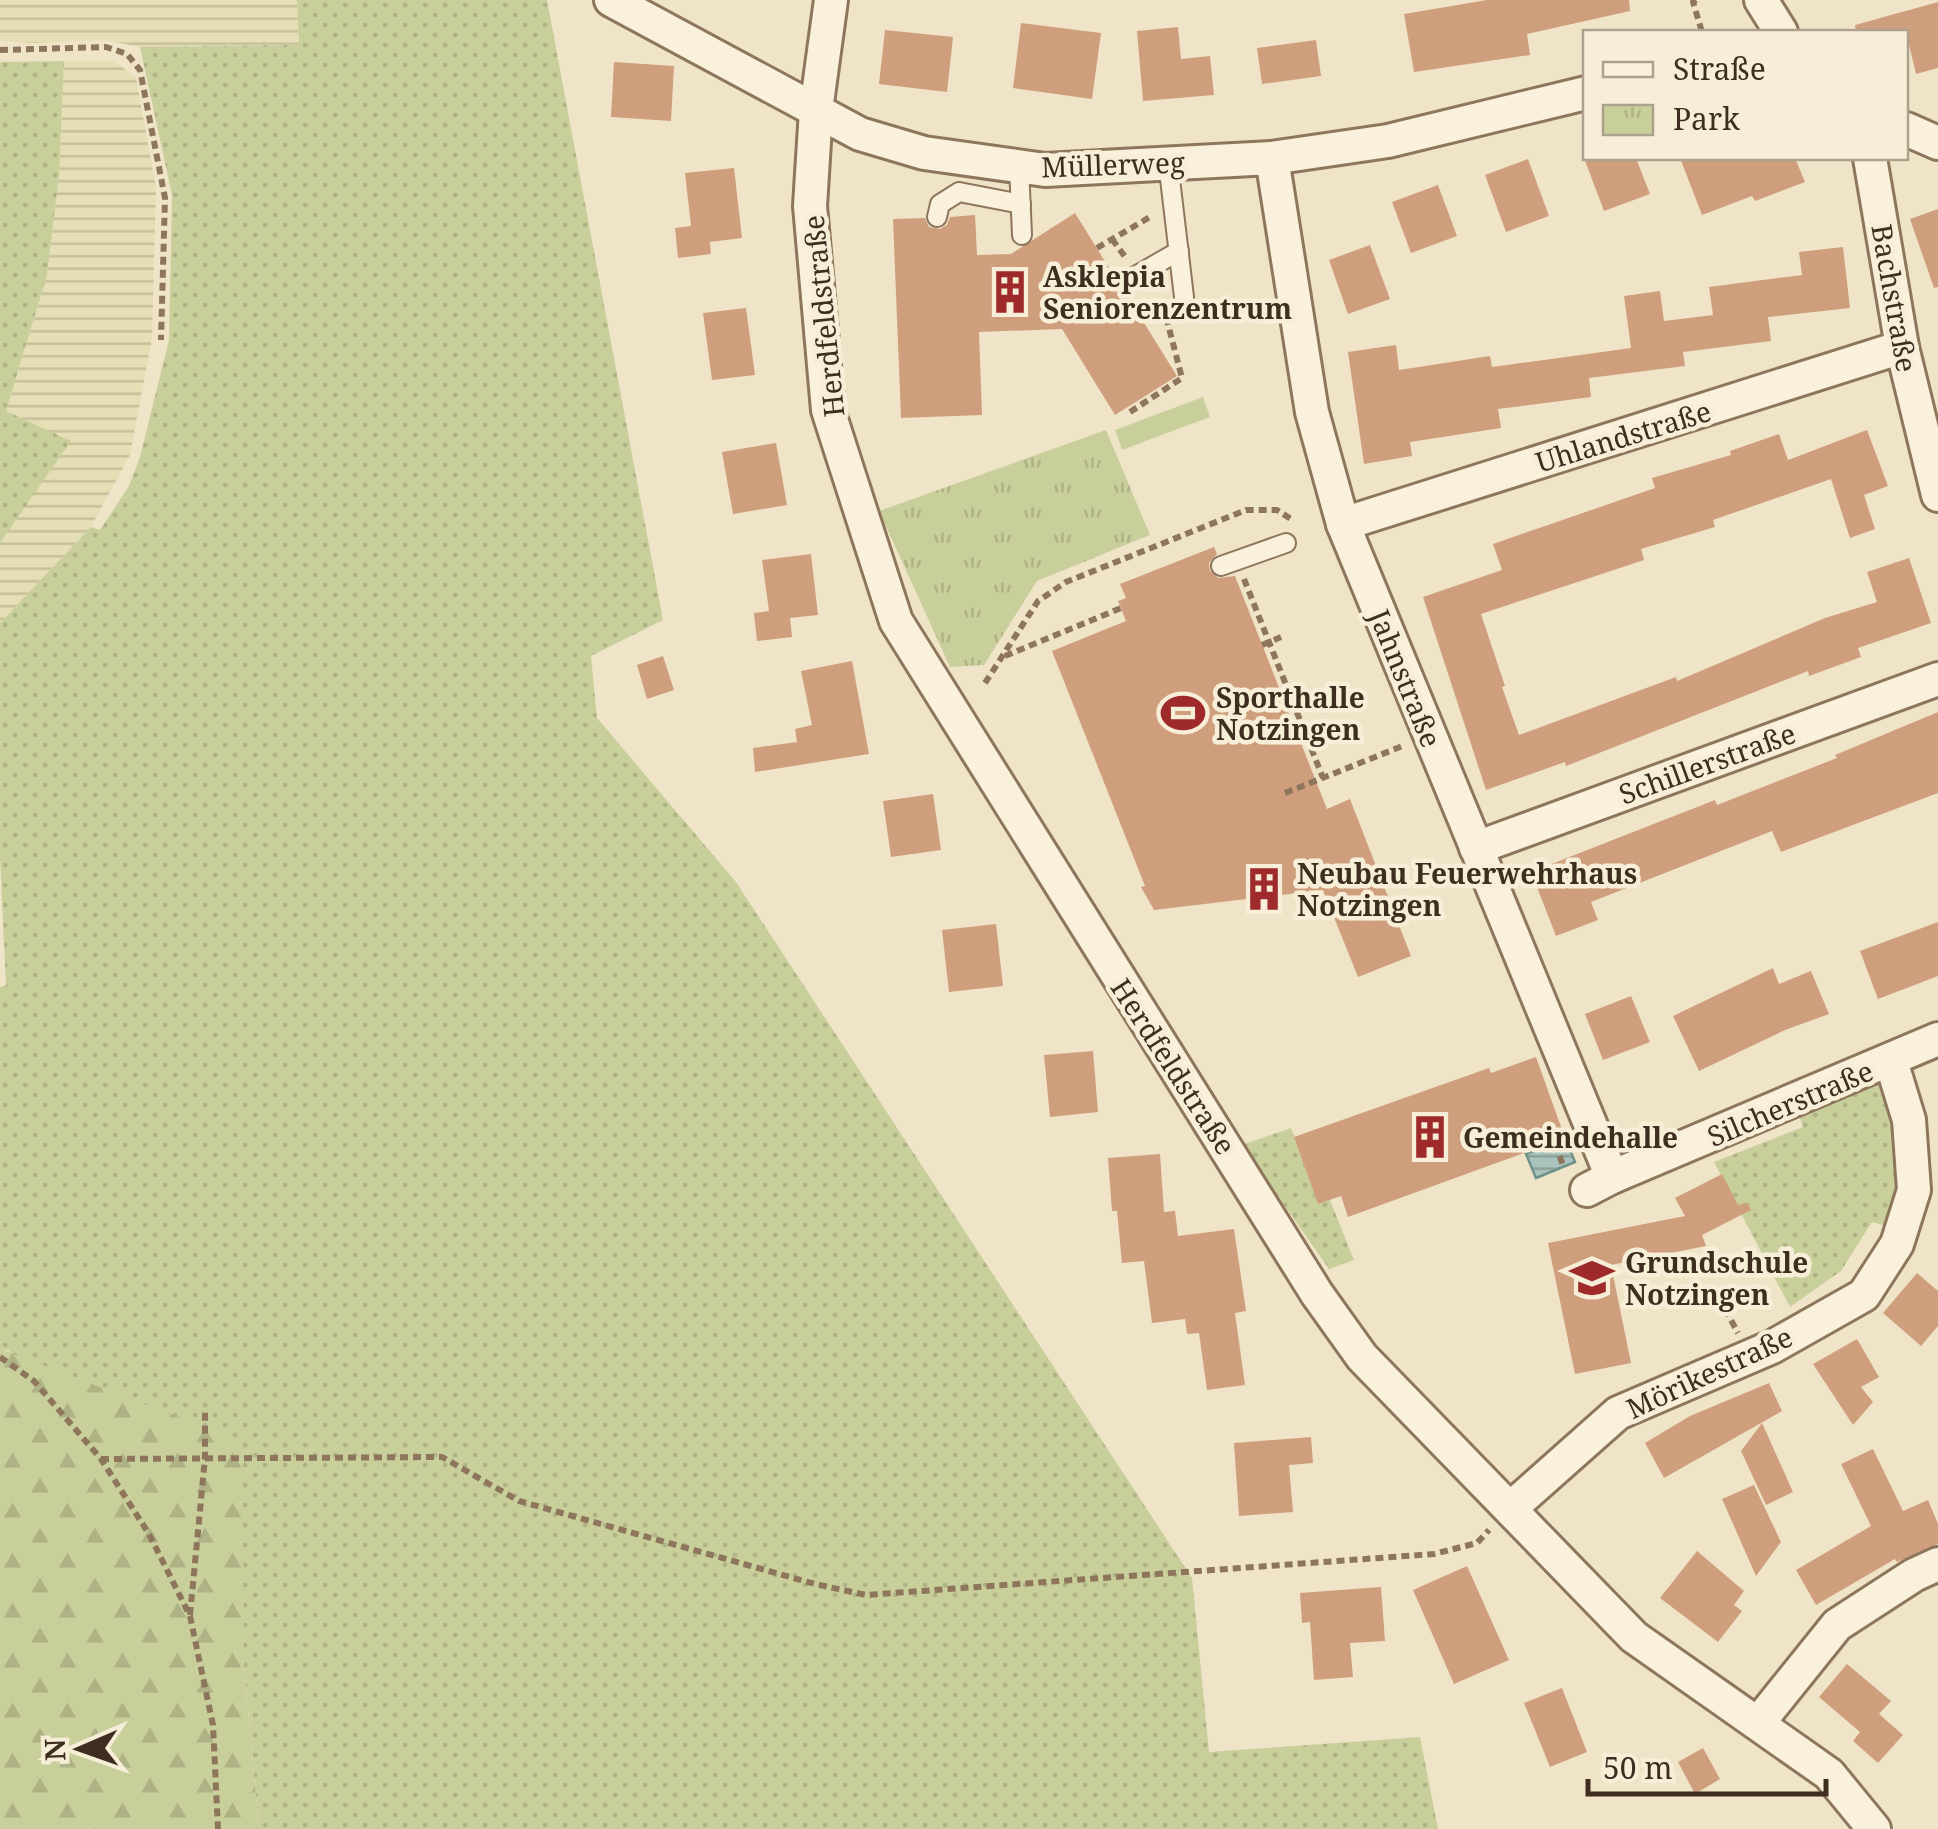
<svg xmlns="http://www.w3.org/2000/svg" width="1938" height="1829" font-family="'Noto Serif',serif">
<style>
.farmland{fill:url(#farmland-rules)}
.grass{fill:url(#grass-dots)}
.forest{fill:url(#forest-firs)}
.park{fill:url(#park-tufts)}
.pitch{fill:#c9cf9b}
.water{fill:url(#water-rules);stroke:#6f938a;stroke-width:2.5}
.building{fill:#cf9f7d}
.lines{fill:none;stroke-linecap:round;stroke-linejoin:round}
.service-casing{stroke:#8d765c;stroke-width:22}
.minor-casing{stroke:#8d765c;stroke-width:38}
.path{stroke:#8d765c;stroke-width:6;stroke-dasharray:8 5;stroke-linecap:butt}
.service{stroke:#faf1dc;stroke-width:18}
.minor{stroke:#faf1dc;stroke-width:32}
.labels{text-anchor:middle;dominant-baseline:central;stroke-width:9;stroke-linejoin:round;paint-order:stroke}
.street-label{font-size:28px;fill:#3d2e20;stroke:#f7eed8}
.poi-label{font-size:28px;font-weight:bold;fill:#3d2e20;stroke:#f7eed8;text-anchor:start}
</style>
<defs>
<pattern id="farmland-rules" width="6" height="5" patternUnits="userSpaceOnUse" patternTransform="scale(2.5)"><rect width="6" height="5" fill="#e6deb5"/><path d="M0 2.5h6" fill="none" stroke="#c6bf9b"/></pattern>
<pattern id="grass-dots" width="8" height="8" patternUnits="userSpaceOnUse" patternTransform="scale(2.5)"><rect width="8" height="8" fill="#c9cf9b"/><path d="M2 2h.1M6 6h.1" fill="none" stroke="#aeb285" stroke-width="1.8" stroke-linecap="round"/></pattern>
<pattern id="forest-firs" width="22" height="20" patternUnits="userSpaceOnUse" patternTransform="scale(2.5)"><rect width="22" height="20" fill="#c9cf9b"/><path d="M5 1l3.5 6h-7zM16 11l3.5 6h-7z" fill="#aeb285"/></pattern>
<pattern id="park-tufts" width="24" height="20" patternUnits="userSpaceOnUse" patternTransform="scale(2.5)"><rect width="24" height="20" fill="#c9cf9b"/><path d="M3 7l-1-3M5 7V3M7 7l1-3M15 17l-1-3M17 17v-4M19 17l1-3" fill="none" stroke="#aeb285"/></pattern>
<pattern id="water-rules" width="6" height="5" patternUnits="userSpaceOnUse" patternTransform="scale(2.5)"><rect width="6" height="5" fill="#a9c4bc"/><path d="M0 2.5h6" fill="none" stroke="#8ba098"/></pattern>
</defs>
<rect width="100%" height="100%" fill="#f0e4c8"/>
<!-- farmland -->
<g class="farmland">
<polygon points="0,0 297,0 299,45 140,47 105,40 35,43 0,41"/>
<polygon points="64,61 114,61 136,78 156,188 152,338 130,455 91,527 0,623 0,543 70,441 6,411 47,275 59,176"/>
</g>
<!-- grass -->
<g class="grass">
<polygon points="297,0 547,0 663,620 591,656 597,718 736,882 1192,1578 1209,1752 1420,1737 1438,1829 259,1829 244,1666 9,1351 0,1349 0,987 6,986 0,857 0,623 91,527 100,530 129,486 140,457 169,340 172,195 140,47 299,45"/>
<polygon points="64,61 59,176 47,275 6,411 71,441 0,543 0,62"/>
<polygon points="1891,1061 1901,1230 1872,1222 1841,1271 1790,1307 1714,1162 1803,1127 1794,1102"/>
<polygon points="1291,1128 1318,1203 1330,1200 1354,1260 1329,1269 1242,1145"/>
</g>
<!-- forest -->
<polygon class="forest" points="0,1349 242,1441 244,1666 259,1829 0,1829"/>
<!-- park -->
<polygon class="park" points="1106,430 1150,535 1037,581 984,665 950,667 879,511"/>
<!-- pitch -->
<polygon class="pitch" points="1203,397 1210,417 1122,450 1115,430"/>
<!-- water -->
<polygon class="water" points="1565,1138 1575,1162 1536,1178 1526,1154"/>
<!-- building -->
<g class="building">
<polygon points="1487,0 1629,0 1630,11 1527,34 1530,55 1414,72 1404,14"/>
<polygon points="1938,2 1938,68 1916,74 1906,32 1856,32 1855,25"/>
<polygon points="1021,23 1101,33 1092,99 1013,88"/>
<polygon points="1178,27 1181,59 1210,56 1214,95 1143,101 1137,31"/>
<polygon points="885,30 953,37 947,92 879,84"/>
<polygon points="1316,40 1321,76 1262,84 1257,48"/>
<polygon points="614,62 674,66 671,121 611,117"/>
<polygon points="1584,158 1636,158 1650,194 1604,211"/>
<polygon points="1680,158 1795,158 1805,182 1755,201 1752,196 1702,215"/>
<polygon points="1528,159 1549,216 1506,232 1485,175"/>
<polygon points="734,168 742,238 710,242 711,254 678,258 675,228 691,226 685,173"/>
<polygon points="1438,185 1457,236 1411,253 1392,202"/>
<polygon points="1938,209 1938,287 1934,288 1910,219"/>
<polygon points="1075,213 1114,276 1115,289 1126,294 1177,376 1115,415 1062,329 979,332 982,415 901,418 893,219 925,218 929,227 940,229 947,225 950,217 975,215 977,255 1011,254"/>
<polygon points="1370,245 1390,299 1348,314 1329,260"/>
<polygon points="1843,247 1850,308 1768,317 1771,341 1683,352 1685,366 1589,378 1591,397 1498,409 1501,428 1410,442 1412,456 1364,464 1348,352 1396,345 1399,370 1490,356 1492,367 1631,348 1624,296 1660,291 1664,321 1713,315 1709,287 1802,275 1799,252"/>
<polygon points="746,308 755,375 712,380 703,313"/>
<polygon points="1867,430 1888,486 1864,495 1875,529 1850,538 1831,479 1713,520 1715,527 1641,549 1644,560 1481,614 1505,686 1502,687 1519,735 1676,677 1677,681 1825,618 1877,602 1867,572 1909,558 1931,623 1858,648 1861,657 1809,676 1808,671 1566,766 1565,762 1486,790 1423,597 1502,570 1493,544 1655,488 1652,478 1731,455 1730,451 1779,434 1788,460"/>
<polygon points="776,443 787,505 733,514 722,452"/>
<polygon points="1214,547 1217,554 1209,563 1210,571 1218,578 1235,576 1327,809 1350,799 1411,956 1358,977 1323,890 1154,910 1141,887 1145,886 1052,651 1126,621 1118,601 1126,598 1120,584"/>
<polygon points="811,554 818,615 790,618 792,637 757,641 754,613 769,611 762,560"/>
<polygon points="663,656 674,690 647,699 637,665"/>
<polygon points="852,661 869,754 755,772 753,748 797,742 795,729 812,725 801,671"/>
<polygon points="1938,712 1938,793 1781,852 1772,831 1591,902 1598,920 1556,936 1531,872 1715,800 1717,805 1837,758 1835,755"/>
<polygon points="933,794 941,850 891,857 883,801"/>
<polygon points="1938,922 1938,976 1878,999 1860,951"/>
<polygon points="996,924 1003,986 949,992 942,930"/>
<polygon points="1773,968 1779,984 1811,971 1829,1014 1785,1030 1699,1071 1673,1016"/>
<polygon points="1631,996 1650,1042 1603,1060 1585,1014"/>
<polygon points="1093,1051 1098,1112 1050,1117 1044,1055"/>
<polygon points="1536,1057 1565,1138 1348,1217 1341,1196 1318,1204 1294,1137 1489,1068 1491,1073"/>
<polygon points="1160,1154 1164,1212 1175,1211 1178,1236 1234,1229 1246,1311 1235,1313 1245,1385 1207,1390 1199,1333 1187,1334 1185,1319 1152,1323 1144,1261 1122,1263 1117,1211 1112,1211 1108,1158"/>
<polygon points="1722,1174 1738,1205 1748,1203 1751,1210 1702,1235 1706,1246 1611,1265 1631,1363 1575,1374 1548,1243 1685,1216 1675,1198"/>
<polygon points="1917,1273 1938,1291 1938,1326 1921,1346 1883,1313"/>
<polygon points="1857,1339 1879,1377 1861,1387 1873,1402 1853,1425 1813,1364"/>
<polygon points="1769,1383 1782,1411 1664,1478 1645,1443 1690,1416"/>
<polygon points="1762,1423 1793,1492 1766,1505 1741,1451"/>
<polygon points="1311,1437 1313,1463 1289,1465 1293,1512 1239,1516 1234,1443"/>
<polygon points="1873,1449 1903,1511 1928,1500 1938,1524 1938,1544 1897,1562 1895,1559 1816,1605 1796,1570 1871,1526 1841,1464"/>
<polygon points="1754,1485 1781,1542 1756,1576 1722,1499"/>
<polygon points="1697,1551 1744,1591 1734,1605 1742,1611 1718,1642 1660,1598"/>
<polygon points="1467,1566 1509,1660 1454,1684 1413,1590"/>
<polygon points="1381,1587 1385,1641 1350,1643 1353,1677 1314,1680 1310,1622 1302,1623 1300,1593"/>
<polygon points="1847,1664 1891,1701 1879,1714 1903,1735 1878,1763 1853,1741 1860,1732 1819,1697"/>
<polygon points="1562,1688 1587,1752 1550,1767 1524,1703"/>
<polygon points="1703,1748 1720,1779 1695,1794 1678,1762"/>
</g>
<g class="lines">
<!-- service casing -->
<g class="service-casing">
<g id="service">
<polyline points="1168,162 1184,297"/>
<polyline points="1019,166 1022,235"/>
<polyline points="937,217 940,204 959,192 1021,204"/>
<polyline points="1125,282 1179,251"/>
<polyline points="1221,566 1286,543"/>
</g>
</g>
<!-- minor casing -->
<g class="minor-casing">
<g id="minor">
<polyline points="611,0 860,134 924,153 1045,170 1272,158 1388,141 1586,93"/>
<polyline points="831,0 816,110 810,206 828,410 896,621 1317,1294 1362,1357 1634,1637 1829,1774 1874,1829"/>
<polyline points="1761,0 1781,32"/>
<polyline points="1906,129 1938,143"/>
<polyline points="1272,158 1312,412 1343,524 1612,1177"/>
<polyline points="1870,158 1902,347 1938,495"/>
<polyline points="1343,524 1902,347"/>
<polyline points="1476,848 1938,679"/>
<polyline points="1587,1190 1612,1177 1938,1039"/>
<polyline points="1511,1508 1618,1413 1772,1347 1864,1295 1897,1244 1914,1190 1909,1120 1891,1061"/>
<polyline points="1759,1722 1837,1625 1914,1575 1938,1564"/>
</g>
</g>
<!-- path -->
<g class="path">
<polyline points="1696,0 1693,2 1702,32"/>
<polyline points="0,50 106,47 127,54 140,70 165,198 161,340"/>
<polyline points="1112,239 1126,258"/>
<polyline points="1097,248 1150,217"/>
<polyline points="1130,412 1182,378 1164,309"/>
<polyline points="1244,579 1323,778"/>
<polyline points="1262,645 1281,637"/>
<polyline points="1005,656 1121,608"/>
<polyline points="985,683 1038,601 1066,582 1246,510 1277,510 1291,519"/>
<polyline points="1285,793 1405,745"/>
<polyline points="1555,1144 1564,1168"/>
<polyline points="1725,1309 1738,1333"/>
<polyline points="0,1357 34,1381 101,1459 149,1534 190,1616 213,1725 218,1829"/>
<polyline points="101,1459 442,1457 519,1501 815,1584 866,1595 1434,1554 1477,1543 1489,1530"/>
<polyline points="190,1615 205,1458 205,1410"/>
</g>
<!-- service -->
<use href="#service" class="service"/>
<!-- minor -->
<use href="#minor" class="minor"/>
</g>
<!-- icons -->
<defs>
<g id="building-bare" transform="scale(3.45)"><path d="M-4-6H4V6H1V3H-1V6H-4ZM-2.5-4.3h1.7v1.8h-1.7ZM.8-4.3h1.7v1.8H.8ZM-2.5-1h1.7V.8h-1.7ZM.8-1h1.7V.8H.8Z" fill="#9e2a2b" stroke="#f7eed8" stroke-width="2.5" paint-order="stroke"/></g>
<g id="stadium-bare" transform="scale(3.45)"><path d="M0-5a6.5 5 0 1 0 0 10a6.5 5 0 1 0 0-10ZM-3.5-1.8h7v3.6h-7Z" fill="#9e2a2b" stroke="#f7eed8" stroke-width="2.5" paint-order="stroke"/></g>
<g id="school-bare" transform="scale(3.45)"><path d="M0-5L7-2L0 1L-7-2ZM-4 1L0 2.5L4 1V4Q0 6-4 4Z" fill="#9e2a2b" stroke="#f7eed8" stroke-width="2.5" paint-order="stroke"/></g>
</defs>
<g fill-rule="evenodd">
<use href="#building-bare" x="1010" y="292"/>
<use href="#stadium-bare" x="1183" y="713"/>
<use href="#building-bare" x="1264" y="889"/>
<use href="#building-bare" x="1430" y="1137"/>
<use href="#school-bare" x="1592" y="1278"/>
</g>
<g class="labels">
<!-- street labels -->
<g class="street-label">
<text transform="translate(1113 164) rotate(-2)">Müllerweg</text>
<text transform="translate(1895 298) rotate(80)">Bachstraße</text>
<text transform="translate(823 316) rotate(-96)">Herdfeldstraße</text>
<text transform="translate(1623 436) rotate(-17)">Uhlandstraße</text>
<text transform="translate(1406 678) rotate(68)">Jahnstraße</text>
<text transform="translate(1707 763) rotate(-20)">Schillerstraße</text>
<text transform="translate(1174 1066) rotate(57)">Herdfeldstraße</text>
<text transform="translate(1790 1103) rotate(-23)">Silcherstraße</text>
<text transform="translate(1709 1372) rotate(-25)">Mörikestraße</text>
</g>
<!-- poi labels -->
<g class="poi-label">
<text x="1043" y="276">Asklepia<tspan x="1043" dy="32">Seniorenzentrum</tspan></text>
<text x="1216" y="697">Sporthalle<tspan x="1216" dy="32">Notzingen</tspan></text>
<text x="1297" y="873">Neubau Feuerwehrhaus<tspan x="1297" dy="32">Notzingen</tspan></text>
<text x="1463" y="1137">Gemeindehalle</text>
<text x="1625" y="1262">Grundschule<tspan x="1625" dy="32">Notzingen</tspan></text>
</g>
</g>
<!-- legend -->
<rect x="1583" y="30" width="325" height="130" fill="#f7eed8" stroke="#ada18e" stroke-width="2.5"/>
<rect x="1603" y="62" width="50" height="15" fill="#faf1dc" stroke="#ada18e" stroke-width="2.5"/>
<text x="1673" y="80" font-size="30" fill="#3d2e20">Straße</text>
<rect x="1603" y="105" width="50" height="30" fill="url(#park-tufts)" stroke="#ada18e" stroke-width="2.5"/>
<text x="1673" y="130" font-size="30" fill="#3d2e20">Park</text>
<!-- north arrow -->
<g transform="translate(80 1749) rotate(268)" stroke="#f7eed8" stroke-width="8" paint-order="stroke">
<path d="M0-8L18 38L0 25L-18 38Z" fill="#3d2e20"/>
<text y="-15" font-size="28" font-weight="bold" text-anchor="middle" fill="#3d2e20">N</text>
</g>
<!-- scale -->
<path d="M1588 1779v15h238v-15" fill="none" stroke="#3d2e20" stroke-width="5"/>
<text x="1603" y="1779" font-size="30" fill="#3d2e20" stroke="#f7eed8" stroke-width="8" paint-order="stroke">50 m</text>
</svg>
